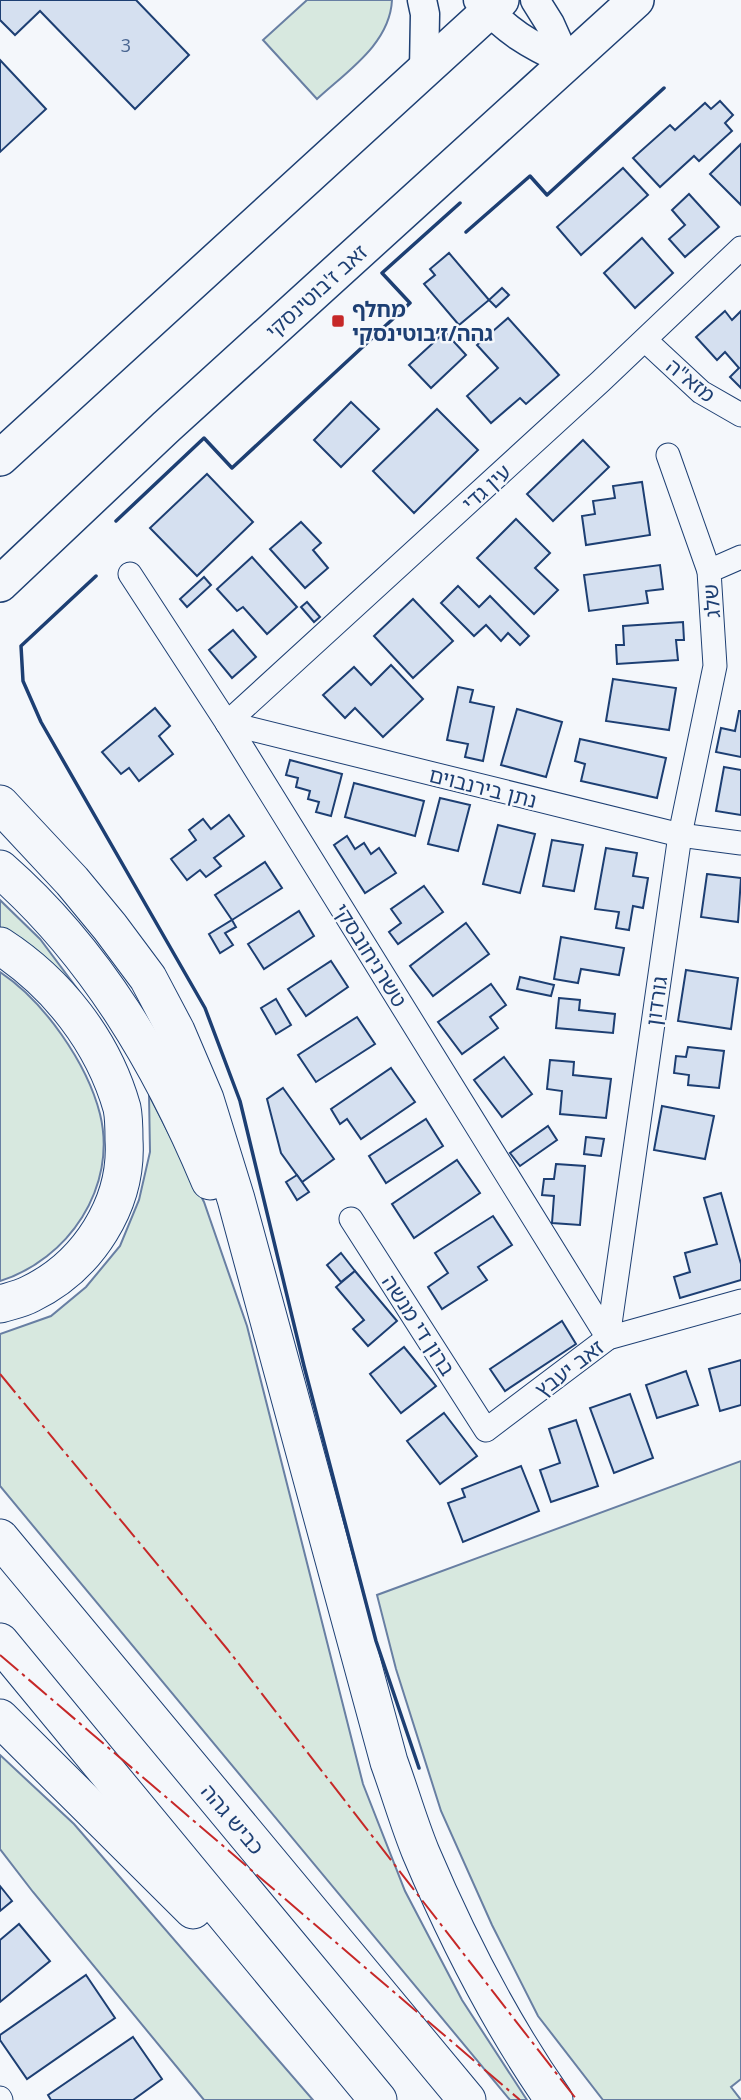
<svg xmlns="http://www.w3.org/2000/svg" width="741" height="2100" font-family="Georgia,'Noto Sans Hebrew',serif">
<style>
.green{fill:#d7e8df;stroke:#687fa3;stroke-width:2}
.building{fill:#d5e0f0;stroke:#1d3f73;stroke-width:2}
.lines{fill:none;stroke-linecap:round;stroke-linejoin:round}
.minor-casing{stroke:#1d3f73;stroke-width:25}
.tertiary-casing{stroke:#1d3f73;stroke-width:31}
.primary-casing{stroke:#1d3f73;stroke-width:38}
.trunk-casing{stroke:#1d3f73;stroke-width:39}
.minor{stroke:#f4f7fb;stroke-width:23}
.tertiary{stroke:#f4f7fb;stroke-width:28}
.primary{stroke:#f4f7fb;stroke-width:35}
.trunk{stroke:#f4f7fb;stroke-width:37}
.wall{stroke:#1d3f73;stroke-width:3.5}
.power{stroke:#c62828;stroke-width:2;stroke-dasharray:24 5 3.5 5;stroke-linecap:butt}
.poi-dot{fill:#c62828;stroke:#f4f7fb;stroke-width:2.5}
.labels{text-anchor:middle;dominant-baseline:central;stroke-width:5;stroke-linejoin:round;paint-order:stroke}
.number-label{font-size:18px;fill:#4b6792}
.street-label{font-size:21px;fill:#1d3f73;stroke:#f4f7fb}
.poi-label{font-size:21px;font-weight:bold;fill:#1d3f73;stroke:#f4f7fb;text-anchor:start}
</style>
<rect width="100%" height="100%" fill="#f4f7fb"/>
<!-- green -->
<g class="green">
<path d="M307,0h85c-2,44 -46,72 -75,99l-54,-59z"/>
<polygon points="0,900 40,939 79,991 0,928"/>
<path d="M0,972c44,29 87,91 100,142 18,73 -32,146 -100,167z"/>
<polygon points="149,1095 204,1202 247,1326 363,1784 405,1891 462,2000 527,2100 510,2100 0,1486 0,1334 51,1316 86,1287 120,1246 139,1200 150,1152"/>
<polygon points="741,1461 741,2079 731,2087 741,2100 603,2100 538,2016 492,1925 441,1811 396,1669 377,1595"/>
<polygon points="0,1755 74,1824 313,2100 204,2100 33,1892 0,1849"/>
</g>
<!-- building -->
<g class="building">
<polygon points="0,0 136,0 189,55 135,109 40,11 15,35 0,20"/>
<polygon points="0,60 46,109 0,152"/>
<polygon points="720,101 733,115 725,123 732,131 699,161 694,156 660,187 633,158 670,125 675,130 705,103 711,109"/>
<polygon points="741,144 741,205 710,174"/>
<polygon points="623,168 648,195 581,255 557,227"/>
<polygon points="689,194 719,227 685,257 669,239 685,225 672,210"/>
<polygon points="642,238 673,273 635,308 604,273"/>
<polygon points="449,253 489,300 459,325 424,284 435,275 430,269"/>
<polygon points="502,288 509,295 496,307 489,300"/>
<polygon points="725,311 732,320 741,311 741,388 730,377 739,368 725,352 717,360 696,337"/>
<polygon points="508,318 559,375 526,404 520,398 491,423 467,396 498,368 477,345"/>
<polygon points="445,332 466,355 431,388 409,365"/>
<polygon points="351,402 379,429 341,467 314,440"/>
<polygon points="437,409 478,450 414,513 373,471"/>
<polygon points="583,440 609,467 553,521 527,494"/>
<polygon points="207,474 253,522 197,576 150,528"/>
<polygon points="642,482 650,535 586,545 582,516 595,514 593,501 615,498 613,486"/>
<polygon points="516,519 550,553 535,568 558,590 534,614 477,558"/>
<polygon points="301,522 321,543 313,550 328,568 305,588 270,549"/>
<polygon points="252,557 297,607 267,634 243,607 237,611 217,589"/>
<polygon points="660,565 663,589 646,591 648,603 589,611 584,575"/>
<polygon points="204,577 211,585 187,607 180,599"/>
<polygon points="458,586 479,607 490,596 529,636 520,645 508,633 501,641 486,625 474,636 441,603"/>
<polygon points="413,599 453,641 413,678 374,636"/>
<polygon points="307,602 320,617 314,622 301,607"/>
<polygon points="683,622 684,640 676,640 678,660 617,664 616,645 624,645 623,626"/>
<polygon points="233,630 256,657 232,678 209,650"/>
<polygon points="391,665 423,699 383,737 355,708 345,718 323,695 354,667 371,685"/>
<polygon points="613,679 676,688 669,730 606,721"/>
<polygon points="458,687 473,690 470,702 494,707 483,761 465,757 468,744 447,740"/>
<polygon points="155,708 170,726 159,736 173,754 139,781 129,768 121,774 102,752"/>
<polygon points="517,709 562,722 546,777 501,765"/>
<polygon points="739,711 741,711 741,757 716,752 721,728 735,731"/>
<polygon points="580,739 666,758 657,798 581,781 585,764 575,761"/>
<polygon points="290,760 342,774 331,816 316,812 319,802 308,799 310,791 296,787 298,778 286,775"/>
<polygon points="724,767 741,770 741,815 716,811"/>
<polygon points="354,783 424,801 415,836 345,817"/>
<polygon points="440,798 470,805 458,851 428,844"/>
<polygon points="229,815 244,836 214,858 221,866 206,877 200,870 187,880 171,859 196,840 189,830 203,819 211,829"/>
<polygon points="498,825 535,834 520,893 483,884"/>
<polygon points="347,836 355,849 364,843 371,854 379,848 396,873 365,893 334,845"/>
<polygon points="552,840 583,845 574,891 543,886"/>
<polygon points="606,848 637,853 633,876 648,878 643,908 633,906 629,930 616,928 619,912 595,909"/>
<polygon points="265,862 282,888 232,920 215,895"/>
<polygon points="707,874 741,878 738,922 701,917"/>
<polygon points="424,886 443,912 398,944 389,932 401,923 391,909"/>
<polygon points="299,911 314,936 264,969 248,944"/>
<polygon points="232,920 236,927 225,933 233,945 220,953 209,934"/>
<polygon points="466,923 489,954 433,996 410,966"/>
<polygon points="561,937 624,948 619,975 581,969 578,983 554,979"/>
<polygon points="331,961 348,987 306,1016 288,989"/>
<polygon points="686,970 738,978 731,1029 678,1021"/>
<polygon points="520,977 554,985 551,996 517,989"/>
<polygon points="491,984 506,1005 490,1017 498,1028 462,1054 438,1022"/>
<polygon points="559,998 580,1000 579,1010 615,1014 613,1033 556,1028"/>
<polygon points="276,999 291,1025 276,1034 261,1008"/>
<polygon points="357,1017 375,1044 316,1082 298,1055"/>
<polygon points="688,1047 724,1051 719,1088 688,1085 689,1075 674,1073 676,1056 686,1057"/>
<polygon points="504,1057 532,1094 502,1117 474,1080"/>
<polygon points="550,1060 574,1062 573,1075 611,1079 606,1118 560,1114 562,1091 547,1089"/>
<polygon points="391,1068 415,1102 361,1139 347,1119 340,1124 331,1109"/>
<polygon points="283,1088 334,1159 302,1182 281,1153 267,1099"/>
<polygon points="662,1106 714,1116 705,1159 654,1150"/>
<polygon points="426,1119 443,1146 386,1183 369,1156"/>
<polygon points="548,1126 557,1140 520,1166 510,1153"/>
<polygon points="586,1137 604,1139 601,1156 584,1154"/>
<polygon points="457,1160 480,1193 414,1238 392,1204"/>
<polygon points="556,1164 585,1166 580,1225 552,1223 554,1196 542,1195 544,1179 554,1179"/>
<polygon points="297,1175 309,1192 297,1200 286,1182"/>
<polygon points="721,1193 741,1264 741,1280 680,1298 674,1277 690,1272 685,1253 717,1244 704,1198"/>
<polygon points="493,1216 512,1245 478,1267 487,1280 442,1309 428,1287 448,1273 435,1253"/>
<polygon points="341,1253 355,1271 341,1282 327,1265"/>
<polygon points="355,1271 397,1321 368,1346 353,1329 364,1320 336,1287"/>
<polygon points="562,1321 576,1344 505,1391 490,1369"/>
<polygon points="404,1347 436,1386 401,1413 370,1374"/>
<polygon points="741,1360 741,1405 720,1411 709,1369"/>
<polygon points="686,1371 698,1405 657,1418 646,1385"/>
<polygon points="630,1394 653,1458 614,1473 590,1408"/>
<polygon points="444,1413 477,1456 440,1484 407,1441"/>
<polygon points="576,1420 598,1486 551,1502 540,1470 560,1463 549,1429"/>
<polygon points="521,1466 539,1511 463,1542 448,1503 465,1497 462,1489"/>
<polygon points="0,1886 12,1901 0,1911"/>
<polygon points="19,1924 50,1961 0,2002 0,1940"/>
<polygon points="86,1975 115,2018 27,2079 0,2040 0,2035"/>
<polygon points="133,2037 162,2079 133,2100 51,2100 48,2095"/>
</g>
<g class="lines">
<!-- minor casing -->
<g class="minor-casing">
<g id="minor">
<polyline points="645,340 701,392 741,415"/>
<polyline points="668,455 709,571"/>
<polyline points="130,574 227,723 608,1338"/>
<polyline points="227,723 601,381 741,248"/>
<polyline points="227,723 680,835 741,843"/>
<polyline points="351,1219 486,1430 608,1338 741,1301"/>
<polyline points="608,1338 680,835 715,666 709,571 741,557"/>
<polyline points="0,2098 1,2100"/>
</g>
</g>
<!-- tertiary casing -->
<g class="tertiary-casing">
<g id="tertiary">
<polyline points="422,0 425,14 424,70"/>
<path d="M478,0c30,32 50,44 89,62"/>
<polyline points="535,0 550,24 567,62"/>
</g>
</g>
<!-- primary casing -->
<g class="primary-casing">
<g id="primary">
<polyline points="0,458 501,0"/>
<polyline points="0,584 166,427 636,0"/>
</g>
</g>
<!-- trunk casing -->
<g class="trunk-casing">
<g id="trunk">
<path d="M0,804l72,77 38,46 38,51 28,53 29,68 31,100 153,563c11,30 20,62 32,91 36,85 80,171 133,247"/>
<path d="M0,869c96,84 161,195 210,312"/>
<path d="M0,946c57,37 103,95 122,162 2,10 2,22 2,32 4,64 -36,126 -94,154 -9,5 -20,7 -30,10"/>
<polyline points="0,1538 467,2100"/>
<polyline points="0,1642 378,2100"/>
<polyline points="0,1718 193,1910"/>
</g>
</g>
<!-- minor -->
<use href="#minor" class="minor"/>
<!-- tertiary -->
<use href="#tertiary" class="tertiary"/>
<!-- primary -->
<use href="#primary" class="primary"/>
<!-- trunk -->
<use href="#trunk" class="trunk"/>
<!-- wall -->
<g class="wall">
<polyline points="466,232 530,176 547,195 664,88"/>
<polyline points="116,521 204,438 232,468 410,303 382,273 460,203"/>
<polyline points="96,576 21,646 23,681 41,722 205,1008 240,1101 304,1366 376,1641 419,1768"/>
</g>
<!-- power -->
<g class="power">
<polyline points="0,1374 228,1650 577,2100"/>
<polyline points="0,1655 520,2100"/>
</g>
</g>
<!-- markers -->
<rect class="poi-dot" x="331" y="314" width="14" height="14" rx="3.5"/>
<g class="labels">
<!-- number labels -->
<g class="number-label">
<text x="126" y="45">3</text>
</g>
<!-- street labels -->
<g class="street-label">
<text transform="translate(316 291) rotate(-42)">זאב ז'בוטינסקי</text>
<text transform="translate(691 380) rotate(39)">מזא"ה</text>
<text transform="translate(486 487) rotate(-42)">עין גדי</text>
<text transform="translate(711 601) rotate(-94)">שלג</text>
<text transform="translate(483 787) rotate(14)">נתן בירנבוים</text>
<text transform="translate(371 955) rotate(58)">טשרניחובסקי</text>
<text transform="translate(656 1001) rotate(-82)">גורדון</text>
<text transform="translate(419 1325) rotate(57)">ברון די מנשה</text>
<text transform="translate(569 1368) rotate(-37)">זאב יעבץ</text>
<text transform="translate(233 1819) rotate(50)">כביש גהה</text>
</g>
<!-- poi labels -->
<g class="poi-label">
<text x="352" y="309">מחלף<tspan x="352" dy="24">גהה/ז׳בוטינסקי</tspan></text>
</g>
</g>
</svg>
